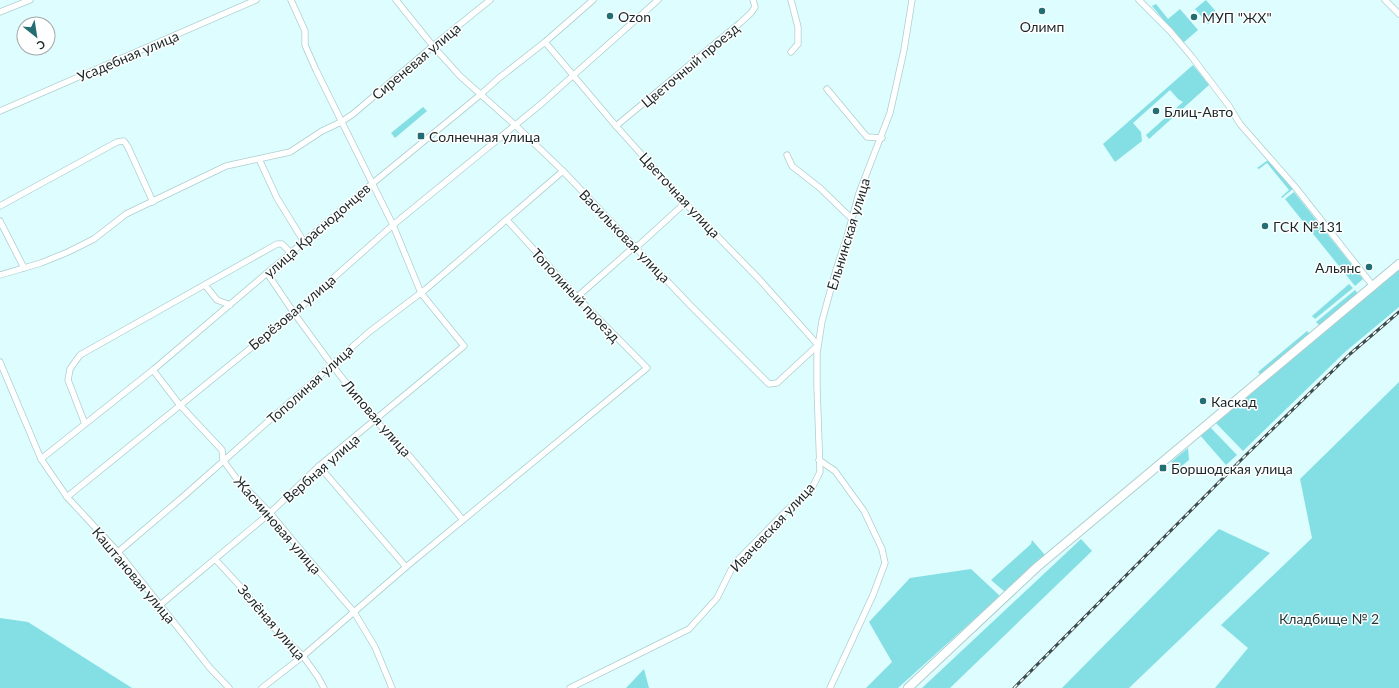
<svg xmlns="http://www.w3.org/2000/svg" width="1399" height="688" font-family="Lato,sans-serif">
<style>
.green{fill:#84dfe5}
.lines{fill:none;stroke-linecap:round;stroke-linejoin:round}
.street-casing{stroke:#afcecf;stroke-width:7}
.secondary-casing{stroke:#afcecf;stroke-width:10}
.street{stroke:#fff;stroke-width:5.5}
.secondary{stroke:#fff;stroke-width:8}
.rail-casing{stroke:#3d4d4e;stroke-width:3}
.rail{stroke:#fff;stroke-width:1.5;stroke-dasharray:4.5;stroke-linecap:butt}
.poi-dot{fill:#236e73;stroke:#fff;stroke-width:1.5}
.labels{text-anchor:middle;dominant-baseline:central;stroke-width:3;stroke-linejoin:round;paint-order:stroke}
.poi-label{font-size:14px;fill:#1a2627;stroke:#fff;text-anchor:start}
.street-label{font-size:14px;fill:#1a2627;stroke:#fff}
.park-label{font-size:14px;fill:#1e3638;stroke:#fff}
</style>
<rect width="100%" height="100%" fill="#ddfdff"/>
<!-- green -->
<g class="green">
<polygon points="1206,0 1219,15 1208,24 1195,9"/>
<polygon points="1156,4 1168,19 1180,9 1198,30 1183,43 1152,6"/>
<polygon points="1193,65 1209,85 1149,139 1146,135 1183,102 1178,99 1170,90 1133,123 1141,132 1142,141 1115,162 1103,144"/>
<polygon points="423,107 427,111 395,138 391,133"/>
<polygon points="1268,160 1293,189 1282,198 1281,197 1289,190 1267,163 1259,169 1257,168"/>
<polygon points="1294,192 1363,279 1355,286 1285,199"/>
<polygon points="1399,267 1399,307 1345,352 1243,451 1214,421"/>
<polygon points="1349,284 1353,288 1315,319 1312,316"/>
<polygon points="1355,290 1358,294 1320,326 1316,322"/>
<polygon points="1307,331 1310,334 1261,376 1258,372"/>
<polygon points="1399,382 1399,688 1215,688 1248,648 1221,625 1312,538 1300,479"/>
<polygon points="1209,426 1237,455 1226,465 1199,434"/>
<polygon points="1188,448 1189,460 1178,469 1171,462"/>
<polygon points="1219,529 1270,553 1129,688 1062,688"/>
<polygon points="1081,539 1092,551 950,688 922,688"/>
<polygon points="1032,540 1045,555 1005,592 991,580 1031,544"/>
<polygon points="971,569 1000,596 898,688 866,688 892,662 869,622 910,578"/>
<polygon points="0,618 28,622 132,688 0,688"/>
<polygon points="644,669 649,688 626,688"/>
</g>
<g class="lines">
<!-- street casing -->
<g class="street-casing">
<g id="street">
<polyline points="396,0 433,46 460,76 515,125 563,171 689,304 769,384 777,383 818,345 759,279 685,203 616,126 545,42"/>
<polyline points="791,0 798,27 798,44 791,52"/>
<polyline points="1139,0 1170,31 1192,57 1229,106 1240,124 1296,188 1373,286"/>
<polyline points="1385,0 1399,14"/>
<polyline points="0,12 30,0"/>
<polyline points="827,89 867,137 882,138"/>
<polyline points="0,111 256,0"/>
<polyline points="616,126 740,23 751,13 755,7 753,0"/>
<polyline points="787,155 792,166 820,188 851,218"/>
<polyline points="259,159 277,198 304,242"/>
<polyline points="0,206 117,142 124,141 128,147 153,202"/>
<polyline points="0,221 24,268"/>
<polyline points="267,273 294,313 332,365 375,420 412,459 463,520"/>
<polyline points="0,275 41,263 68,252 94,239 126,214 226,166 290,152 322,131 341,122 353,114 433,46 490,0"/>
<polyline points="205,285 217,300 230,305"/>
<polyline points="577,297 635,246 639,245 685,203"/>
<polyline points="0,362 41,459 67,497 118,552 210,668 229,688"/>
<polyline points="153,370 179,404 222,450 223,460 236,478 270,513 304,554 354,612 375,647 392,688"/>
<polyline points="85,424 68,380 70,369 80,355 277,244 282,244 291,253"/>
<polyline points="41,459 153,370 373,183 480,95 499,78 545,42 593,0"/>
<polyline points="819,460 835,471 864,511 882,549 885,563 873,595 830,688"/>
<polyline points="319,466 406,567"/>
<polyline points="67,497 294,313 393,225 541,104 658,0"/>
<polyline points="118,552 185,495 369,332 426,289 563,171"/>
<polyline points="215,559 239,585 268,622 303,656 318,677 324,688"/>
<polyline points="160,605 270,513 319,466 464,346 421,293 393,225 316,70 305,45 305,31 291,0"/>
<polyline points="262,688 303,656 406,567 647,368 577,297 507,220"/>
<polyline points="570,688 689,629 717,598 731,570 738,560 784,513 812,488 820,472 817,386 817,353 822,321 836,270 847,237 859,193 890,113 904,50 912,0"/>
</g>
</g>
<!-- secondary casing -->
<g class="secondary-casing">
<polyline id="secondary" points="908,688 1037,567 1399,264"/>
</g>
<!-- street -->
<use href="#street" class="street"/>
<!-- secondary -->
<use href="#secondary" class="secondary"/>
<!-- rail casing -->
<g class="rail-casing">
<polyline id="rail" points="1014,688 1245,456 1350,354 1399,312"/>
</g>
<!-- rail -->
<use href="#rail" class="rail"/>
</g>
<!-- markers -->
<g class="poi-dot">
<circle cx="1042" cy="11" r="4"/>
<circle cx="610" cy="16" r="4"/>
<circle cx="1194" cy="17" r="4"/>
<circle cx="1156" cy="111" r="4"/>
<rect x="417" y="132" width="8" height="8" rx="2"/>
<circle cx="1265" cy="226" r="4"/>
<circle cx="1369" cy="267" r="4"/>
<circle cx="1203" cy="401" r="4"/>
<rect x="1159" y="464" width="8" height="8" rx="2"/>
</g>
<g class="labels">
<!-- poi labels -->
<g class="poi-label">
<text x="618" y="16">Ozon</text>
<text x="1202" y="17">МУП "ЖХ"</text>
<text x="1042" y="26" text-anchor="middle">Олимп</text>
<text x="1164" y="111">Блиц-Авто</text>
<text x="429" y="136">Солнечная улица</text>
<text x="1273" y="226">ГСК №131</text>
<text x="1361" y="267" text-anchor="end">Альянс</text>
<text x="1211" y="401">Каскад</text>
<text x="1171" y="468">Боршодская улица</text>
</g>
<!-- street labels -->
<g class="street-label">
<text transform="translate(128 56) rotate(-23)">Усадебная улица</text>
<text transform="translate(416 61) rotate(-40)">Сиреневая улица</text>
<text transform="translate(690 65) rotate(-40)">Цветочный проезд</text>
<text transform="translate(680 195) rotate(47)">Цветочная улица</text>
<text transform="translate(317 230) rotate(-41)">улица Краснодонцев</text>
<text transform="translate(848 234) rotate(-73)">Ельнинская улица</text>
<text transform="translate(625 236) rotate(46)">Васильковая улица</text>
<text transform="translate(576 295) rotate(47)">Тополиный проезд</text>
<text transform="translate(292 312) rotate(-40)">Берёзовая улица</text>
<text transform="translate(310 384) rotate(-42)">Тополиная улица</text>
<text transform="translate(377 418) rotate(49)">Липовая улица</text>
<text transform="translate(321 468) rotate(-41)">Вербная улица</text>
<text transform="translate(278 525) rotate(49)">Жасминовая улица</text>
<text transform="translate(772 527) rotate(-47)">Ивачевская улица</text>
<text transform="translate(134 575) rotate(50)">Каштановая улица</text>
<text transform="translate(272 622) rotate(49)">Зелёная улица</text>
</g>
<!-- park labels -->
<g class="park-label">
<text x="1329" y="618">Кладбище № 2</text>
</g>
</g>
<!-- north arrow -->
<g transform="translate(36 36) rotate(150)"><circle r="19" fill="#ffffff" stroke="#a3a8a9"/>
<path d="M0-3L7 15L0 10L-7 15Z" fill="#236e73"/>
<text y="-6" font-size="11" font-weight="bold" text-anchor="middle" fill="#1a2627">С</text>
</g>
</svg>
